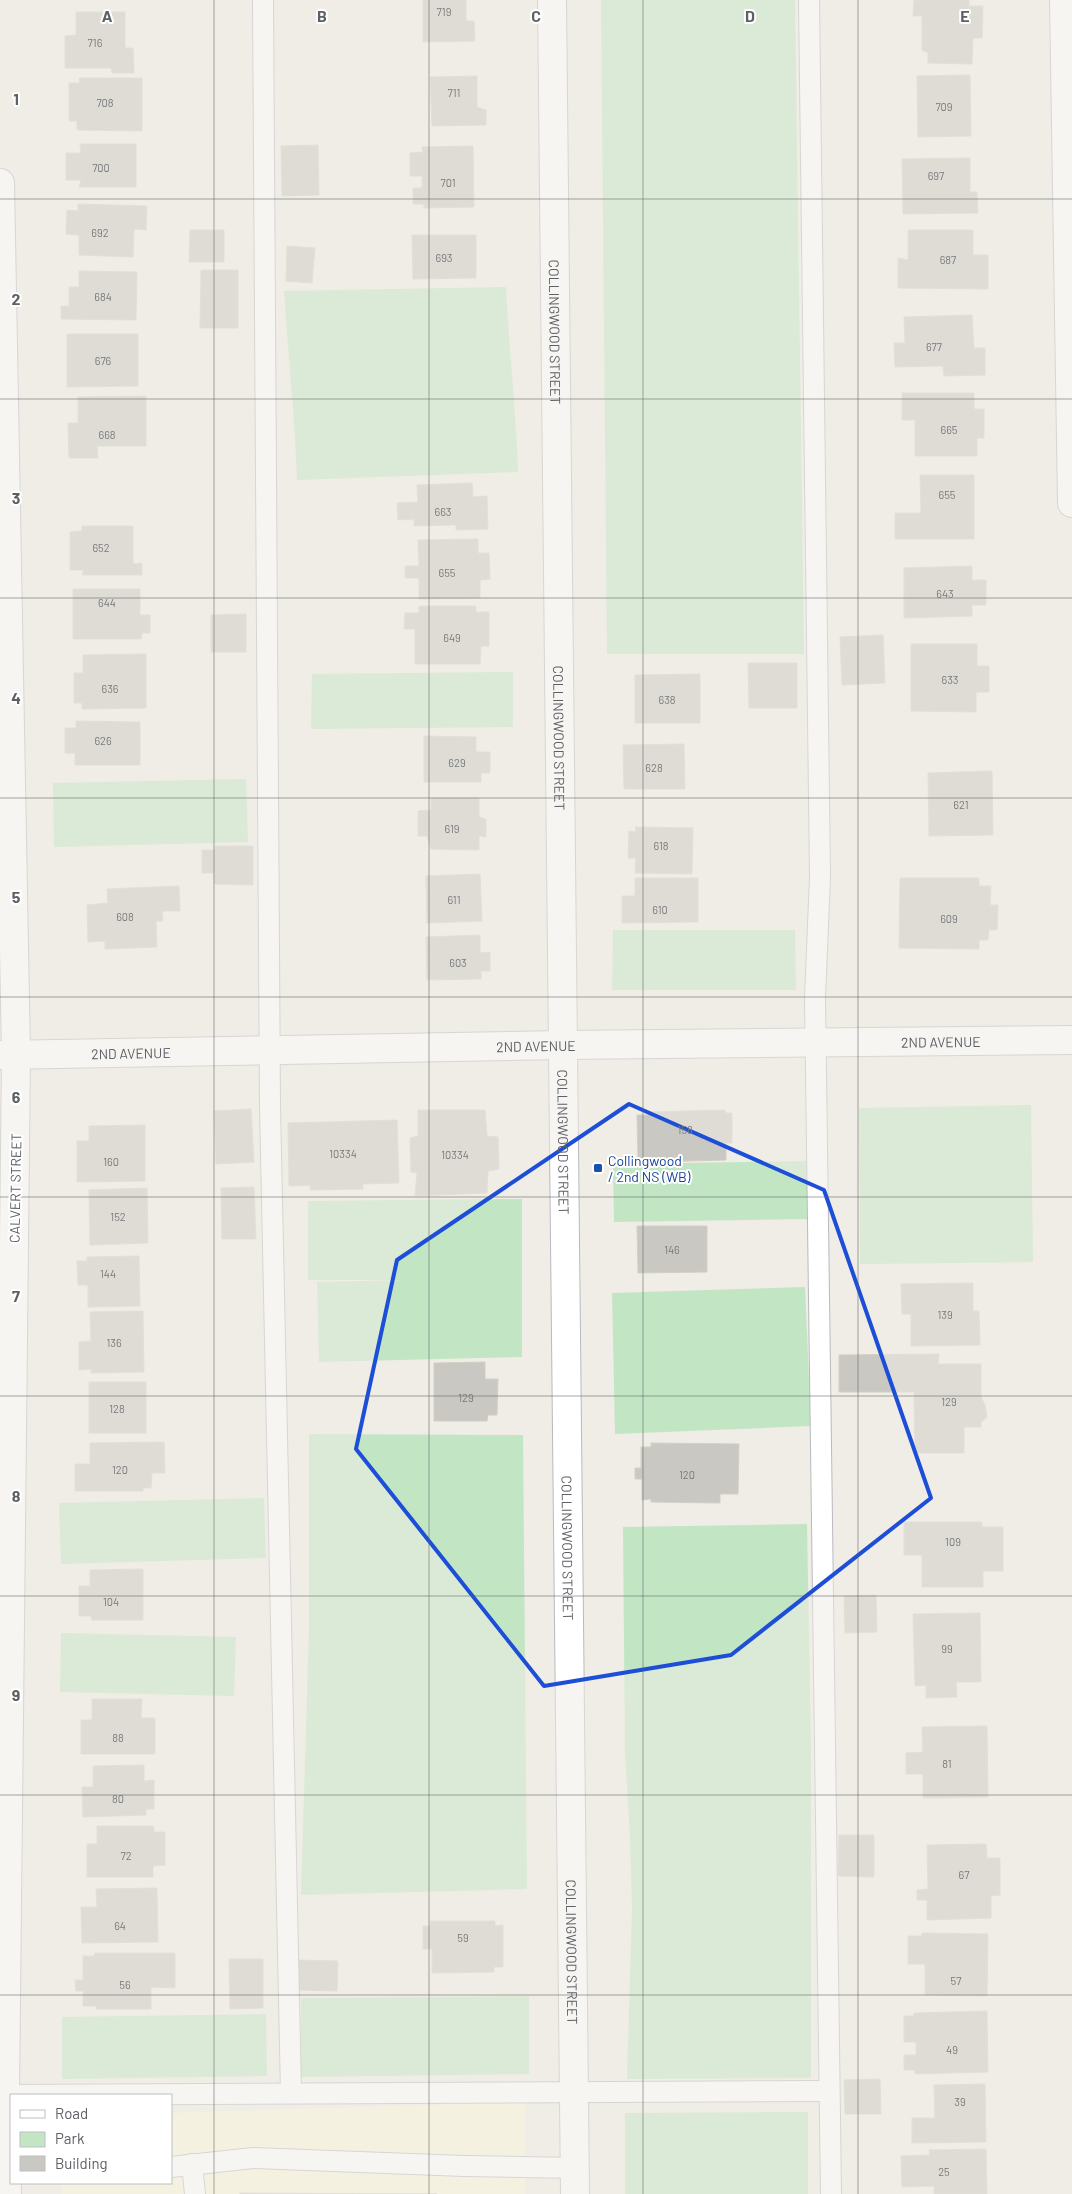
<svg xmlns="http://www.w3.org/2000/svg" width="1072" height="2194" font-family="Barlow,sans-serif">
<style>
.commercial{fill:#fdf7dc}
.green{fill:#c2e6c4}
.building{fill:#cac8c2;stroke:#d4cfc4}
.lines{fill:none;stroke-linecap:round;stroke-linejoin:round}
.lane-casing{stroke:#b8babf;stroke-width:22}
.street-casing{stroke:#b8babf;stroke-width:30}
.secondary-casing{stroke:#b9bbc1;stroke-width:30}
.lane{stroke:#fff;stroke-width:20}
.street{stroke:#fff;stroke-width:28}
.secondary{stroke:#fff;stroke-width:28}
.marked{fill:none;stroke:#1d4ed8;stroke-width:4;stroke-linejoin:round}
.grid{fill:none;stroke:#5d6065;stroke-width:1;stroke-opacity:0.55}
.transit-dot{fill:#1a4fb4;stroke:#fff;stroke-width:2}
.labels{text-anchor:middle;dominant-baseline:central;stroke-width:4;stroke-linejoin:round;paint-order:stroke}
.number-label{font-size:11px;fill:#787a7c}
.street-label{font-size:14px;fill:#5d6065;stroke:#fff}
.transit-label{font-size:14px;fill:#164399;stroke:#fff;text-anchor:start}
.grid-label{font-size:16px;text-anchor:middle;font-weight:bold;fill:#5d6065;stroke:#fff;stroke-width:4;stroke-linejoin:round;paint-order:stroke}
</style>
<rect width="100%" height="100%" fill="#efede5"/>
<!-- commercial -->
<polygon class="commercial" points="525,2102 525,2194 61,2194 61,2183 171,2183 171,2113"/>
<!-- green -->
<g class="green">
<polygon points="601,0 795,0 804,654 607,654"/>
<path d="M506,287c3,62 10,123 12,185l-221,8c-2,-63 -9,-126 -13,-189z"/>
<polygon points="513,672 513,727 311,729 312,674"/>
<polygon points="246,779 248,842 54,847 53,783"/>
<polygon points="613,930 795,930 796,990 612,990"/>
<polygon points="1031,1105 1033,1262 860,1264 859,1108"/>
<polygon points="809,1161 810,1219 614,1222 613,1164"/>
<polygon points="522,1199 522,1357 319,1362 317,1282 407,1280 308,1280 308,1201"/>
<polygon points="805,1287 811,1426 615,1434 612,1293"/>
<polygon points="309,1434 523,1435 527,1889 301,1895 309,1630"/>
<polygon points="264,1498 266,1558 61,1564 59,1503"/>
<polygon points="807,1524 811,1749 811,2078 627,2079 632,1909 630,1835 625,1755 623,1527"/>
<polygon points="61,1633 236,1637 234,1696 60,1692"/>
<polygon points="529,1996 529,2074 301,2077 301,1998"/>
<polygon points="266,2014 267,2076 62,2079 62,2017"/>
<polygon points="808,2112 808,2194 625,2194 625,2113"/>
</g>
<!-- building -->
<g class="building">
<polygon points="423,0 466,0 466,21 474,21 475,41 423,42"/>
<polygon points="914,0 969,0 969,6 983,6 982,38 973,38 972,64 928,63 928,53 922,50 922,16 913,16"/>
<polygon points="76,12 125,12 125,48 133,48 134,73 112,73 111,68 65,68 65,36 76,35"/>
<polygon points="970,75 971,136 918,137 917,76"/>
<polygon points="477,76 477,107 486,110 486,125 432,126 430,77"/>
<polygon points="79,78 142,78 142,131 77,130 77,121 69,121 69,83 80,83"/>
<polygon points="80,144 136,144 136,187 79,187 81,180 66,180 66,153 81,153"/>
<polygon points="318,145 319,195 282,196 281,146"/>
<polygon points="473,146 474,207 424,208 424,204 413,204 413,188 422,188 422,176 410,176 410,153 423,152 422,147"/>
<polygon points="970,158 970,192 977,192 978,213 903,214 902,159"/>
<polygon points="78,204 147,206 146,230 134,229 133,257 79,255 79,235 66,234 67,210 78,211"/>
<polygon points="190,230 224,230 224,262 189,262"/>
<polygon points="908,230 973,230 973,255 988,255 988,289 898,288 898,258 908,260"/>
<polygon points="412,235 476,235 476,278 413,279"/>
<polygon points="287,246 315,248 312,283 286,281"/>
<polygon points="201,270 238,270 238,328 200,328"/>
<polygon points="79,271 137,272 136,320 61,319 61,306 69,306 69,287 79,287"/>
<polygon points="972,315 974,348 985,348 985,375 944,376 943,366 895,367 894,343 905,343 904,317"/>
<polygon points="67,334 138,334 138,386 67,387"/>
<polygon points="902,393 974,393 974,409 984,409 984,438 977,438 977,456 915,456 915,420 902,420"/>
<polygon points="146,396 146,446 97,446 98,458 69,458 68,423 78,423 78,397"/>
<polygon points="920,475 974,475 974,539 895,539 895,513 921,513"/>
<polygon points="472,483 473,497 487,496 488,529 456,530 456,525 414,526 414,519 398,520 397,503 418,502 417,485"/>
<polygon points="82,526 133,526 133,564 142,563 142,575 82,575 84,570 70,570 70,532 82,531"/>
<polygon points="478,539 478,553 489,553 490,579 480,580 480,598 419,599 419,578 405,578 405,566 419,566 418,540"/>
<polygon points="972,566 972,580 986,580 986,605 972,605 972,616 904,618 904,568"/>
<polygon points="73,589 140,589 140,615 150,615 150,633 142,633 141,639 73,639"/>
<polygon points="419,606 476,606 476,612 489,612 489,646 481,646 480,664 415,664 415,629 404,629 405,613 419,613"/>
<polygon points="246,614 246,652 211,652 211,615"/>
<polygon points="883,635 885,683 842,685 840,637"/>
<polygon points="911,644 977,644 977,666 989,666 989,692 976,692 976,712 911,711"/>
<polygon points="146,654 146,708 82,709 82,703 74,703 74,673 83,673 83,655"/>
<polygon points="748,663 797,663 797,708 749,708"/>
<polygon points="700,674 700,723 635,723 635,675"/>
<polygon points="76,721 140,722 140,765 75,765 75,753 65,753 65,728 76,728"/>
<polygon points="424,736 476,737 476,752 490,752 490,773 481,773 481,782 424,782"/>
<polygon points="684,744 685,789 624,789 623,745"/>
<polygon points="992,771 993,835 929,836 928,773"/>
<polygon points="431,798 479,798 479,817 486,819 486,837 479,836 479,850 431,849 427,836 418,836 418,811 431,810"/>
<polygon points="635,827 693,828 692,874 635,873 636,858 628,858 629,831 636,832"/>
<polygon points="215,846 253,846 253,885 214,884 214,873 202,873 202,850 215,850"/>
<polygon points="480,874 482,921 427,923 426,876"/>
<polygon points="635,878 698,878 698,922 622,923 622,896 635,896"/>
<polygon points="900,878 979,878 979,886 991,886 990,905 998,905 997,930 989,930 988,940 979,940 979,949 899,948"/>
<polygon points="179,886 180,911 162,911 163,921 156,921 157,947 105,949 105,941 88,942 87,905 108,903 107,889"/>
<polygon points="480,935 480,953 490,952 490,971 481,971 481,979 427,980 426,937"/>
<polygon points="251,1109 254,1162 216,1164 214,1111"/>
<polygon points="418,1110 485,1110 487,1136 498,1137 499,1169 488,1171 487,1193 415,1196 417,1173 411,1172 410,1138 418,1136"/>
<polygon points="725,1110 726,1113 732,1113 732,1143 726,1143 726,1160 649,1162 649,1159 638,1159 637,1115 649,1115 649,1112"/>
<polygon points="397,1120 399,1183 363,1184 363,1189 310,1190 310,1185 289,1186 288,1123"/>
<polygon points="145,1125 145,1181 77,1182 77,1141 89,1141 89,1126"/>
<polygon points="254,1187 256,1239 222,1239 221,1188"/>
<polygon points="147,1188 148,1243 90,1245 89,1190"/>
<polygon points="637,1226 707,1226 707,1272 638,1273"/>
<polygon points="139,1256 140,1306 88,1307 88,1285 78,1285 77,1261 87,1261 87,1257"/>
<polygon points="973,1283 973,1311 979,1311 980,1345 911,1346 911,1314 902,1314 901,1284"/>
<polygon points="143,1311 144,1372 91,1373 91,1369 79,1370 79,1342 91,1341 90,1312"/>
<polygon points="939,1354 938,1364 981,1364 981,1397 985,1405 987,1417 981,1422 981,1427 964,1427 964,1453 915,1453 914,1392 839,1392 839,1355"/>
<polygon points="485,1362 485,1379 498,1379 497,1415 488,1415 487,1421 434,1421 434,1363"/>
<rect x="89" y="1382" width="57" height="51"/>
<polygon points="164,1442 165,1473 152,1473 151,1488 143,1488 143,1491 75,1491 75,1464 90,1464 90,1443"/>
<polygon points="651,1443 739,1444 738,1494 720,1494 720,1503 651,1502 651,1499 642,1500 642,1479 635,1479 635,1468 641,1468 641,1447 651,1447"/>
<polygon points="904,1522 982,1522 982,1527 1003,1527 1003,1571 983,1571 983,1587 922,1587 922,1555 904,1555"/>
<polygon points="143,1569 143,1620 92,1620 91,1616 79,1616 79,1586 90,1586 90,1570"/>
<polygon points="876,1595 877,1632 845,1633 844,1596"/>
<polygon points="980,1613 981,1682 956,1682 957,1697 926,1698 926,1685 915,1686 913,1614"/>
<polygon points="92,1699 142,1699 141,1718 155,1718 155,1754 81,1754 81,1720 92,1720"/>
<polygon points="987,1726 988,1797 923,1798 923,1774 906,1774 906,1753 923,1752 922,1727"/>
<polygon points="144,1765 144,1781 154,1780 154,1809 146,1809 146,1815 83,1817 82,1787 93,1787 93,1766"/>
<polygon points="97,1826 153,1826 154,1832 165,1832 165,1865 153,1866 153,1877 87,1877 87,1844 97,1844"/>
<polygon points="839,1835 874,1835 874,1877 838,1876"/>
<polygon points="986,1844 987,1858 1000,1858 1000,1895 991,1896 991,1918 927,1920 927,1900 917,1900 917,1890 928,1889 927,1845"/>
<polygon points="157,1888 158,1942 82,1943 81,1907 97,1907 96,1889"/>
<polygon points="430,1921 495,1921 495,1926 503,1925 503,1967 494,1967 494,1972 432,1973 432,1949 423,1949 423,1926 430,1926"/>
<polygon points="922,1933 988,1934 987,1996 925,1995 925,1964 908,1964 908,1936 922,1936"/>
<polygon points="95,1953 175,1953 175,1988 151,1987 151,2009 96,2009 96,2006 83,2006 83,1991 76,1991 75,1980 83,1980 83,1956 94,1956"/>
<polygon points="229,1959 263,1959 263,2008 230,2009"/>
<polygon points="297,1960 338,1961 337,1991 296,1990"/>
<polygon points="987,2011 988,2072 915,2074 915,2070 904,2070 904,2055 916,2055 916,2042 904,2042 904,2016 914,2016 914,2013"/>
<polygon points="880,2079 881,2114 845,2114 844,2080"/>
<polygon points="985,2084 986,2142 912,2143 912,2118 935,2118 934,2085"/>
<polygon points="986,2149 987,2194 934,2194 934,2186 902,2187 901,2156 930,2155 929,2150"/>
<polygon points="240,2193 437,2194 240,2194"/>
</g>
<g class="lines">
<!-- lane casing -->
<g class="lane-casing">
<g id="lane">
<polyline points="263,0 270,1106 291,2093"/>
<polyline points="809,0 820,877 815,998 831,2194"/>
<polyline points="0,2095 829,2091"/>
<polyline points="192,2164 195,2194"/>
<polyline points="171,2167 253,2158 464,2166 575,2168"/>
</g>
</g>
<!-- street casing -->
<g class="street-casing">
<g id="street">
<path id="s1" d="M552,0l23,2194"/>
<polyline points="1064,0 1072,503"/>
</g>
</g>
<!-- secondary casing -->
<g class="secondary-casing">
<g id="secondary">
<polyline points="0,183 16,1055 5,2095 7,2194"/>
<path id="s2" d="M0,1055l562,-10 510,-5"/>
</g>
</g>
<!-- lane -->
<use href="#lane" class="lane"/>
<!-- street -->
<use href="#street" class="street"/>
<!-- secondary -->
<use href="#secondary" class="secondary"/>
</g>
<!-- marked area -->
<path d="M0 0H1072V2194H0ZM629,1104l195,86 107,308 -200,157 -187,31 -188,-237 41,-189z" fill="#efede5" fill-opacity=".55" fill-rule="evenodd"/>
<path class="marked" d="M629,1104l195,86 107,308 -200,157 -187,31 -188,-237 41,-189z"/>
<!-- grid -->
<path class="grid" d="M214,0v2194M429,0v2194M643,0v2194M858,0v2194M0,199h1072M0,399h1072M0,598h1072M0,798h1072M0,997h1072M0,1197h1072M0,1396h1072M0,1596h1072M0,1795h1072M0,1995h1072"/>
<!-- markers -->
<rect class="transit-dot" x="593" y="1163" width="10" height="10" rx="2.5"/>
<g class="labels">
<!-- number labels -->
<g class="number-label">
<text x="444" y="11">719</text>
<text x="95" y="42">716</text>
<text x="454" y="92">711</text>
<text x="105" y="102">708</text>
<text x="944" y="106">709</text>
<text x="101" y="167">700</text>
<text x="936" y="175">697</text>
<text x="448" y="182">701</text>
<text x="100" y="232">692</text>
<text x="444" y="257">693</text>
<text x="948" y="259">687</text>
<text x="103" y="296">684</text>
<text x="934" y="346">677</text>
<text x="103" y="360">676</text>
<text x="949" y="429">665</text>
<text x="107" y="434">668</text>
<text x="947" y="494">655</text>
<text x="443" y="511">663</text>
<text x="101" y="547">652</text>
<text x="447" y="572">655</text>
<text x="945" y="593">643</text>
<text x="107" y="602">644</text>
<text x="452" y="637">649</text>
<text x="950" y="679">633</text>
<text x="110" y="688">636</text>
<text x="667" y="699">638</text>
<text x="103" y="740">626</text>
<text x="457" y="762">629</text>
<text x="654" y="767">628</text>
<text x="961" y="804">621</text>
<text x="452" y="828">619</text>
<text x="661" y="845">618</text>
<text x="454" y="899">611</text>
<text x="660" y="909">610</text>
<text x="125" y="916">608</text>
<text x="949" y="918">609</text>
<text x="458" y="962">603</text>
<text x="685" y="1129">158</text>
<text x="343" y="1153">10334</text>
<text x="455" y="1154">10334</text>
<text x="111" y="1161">160</text>
<text x="118" y="1216">152</text>
<text x="672" y="1249">146</text>
<text x="108" y="1273">144</text>
<text x="945" y="1314">139</text>
<text x="114" y="1342">136</text>
<text x="466" y="1397">129</text>
<text x="949" y="1401">129</text>
<text x="117" y="1408">128</text>
<text x="120" y="1469">120</text>
<text x="687" y="1474">120</text>
<text x="953" y="1541">109</text>
<text x="111" y="1601">104</text>
<text x="947" y="1648">99</text>
<text x="118" y="1737">88</text>
<text x="947" y="1763">81</text>
<text x="118" y="1798">80</text>
<text x="126" y="1855">72</text>
<text x="964" y="1874">67</text>
<text x="120" y="1925">64</text>
<text x="463" y="1937">59</text>
<text x="956" y="1980">57</text>
<text x="125" y="1984">56</text>
<text x="952" y="2049">49</text>
<text x="960" y="2101">39</text>
<text x="944" y="2171">25</text>
</g>
<!-- street labels -->
<g class="street-label">
<text stroke="none"><textPath href="#s1" startOffset="332">COLLINGWOOD STREET</textPath></text>
<text stroke="none"><textPath href="#s1" startOffset="738">COLLINGWOOD STREET</textPath></text>
<text stroke="none"><textPath href="#s2" startOffset="941">2ND AVENUE</textPath></text>
<text stroke="none"><textPath href="#s2" startOffset="536">2ND AVENUE</textPath></text>
<text stroke="none"><textPath href="#s2" startOffset="131">2ND AVENUE</textPath></text>
<text stroke="none"><textPath href="#s1" startOffset="1142">COLLINGWOOD STREET</textPath></text>
<text transform="translate(15 1188) rotate(-89)">CALVERT STREET</text>
<text stroke="none"><textPath href="#s1" startOffset="1548">COLLINGWOOD STREET</textPath></text>
<text stroke="none"><textPath href="#s1" startOffset="1952">COLLINGWOOD STREET</textPath></text>
</g>
<!-- transit labels -->
<g class="transit-label">
<text x="608" y="1160">Collingwood<tspan x="608" dy="16">/ 2nd NS (WB)</tspan></text>
</g>
</g>
<g class="grid-label">
<text x="107" y="22">A</text>
<text x="322" y="22">B</text>
<text x="536" y="22">C</text>
<text x="750" y="22">D</text>
<text x="965" y="22">E</text>
<text x="16" y="105">1</text>
<text x="16" y="305">2</text>
<text x="16" y="504">3</text>
<text x="16" y="704">4</text>
<text x="16" y="903">5</text>
<text x="16" y="1103">6</text>
<text x="16" y="1302">7</text>
<text x="16" y="1502">8</text>
<text x="16" y="1701">9</text>
</g>
<!-- legend -->
<rect x="10" y="2094" width="162" height="90" fill="#ffffff" stroke="#bebfc1"/>
<rect x="20" y="2110" width="25" height="8" fill="#ffffff" stroke="#bebfc1"/>
<text x="55" y="2119" font-size="15" fill="#5d6065">Road</text>
<rect x="20" y="2132" width="25" height="15" fill="#c2e6c4" stroke="#bebfc1"/>
<text x="55" y="2144" font-size="15" fill="#5d6065">Park</text>
<rect x="20" y="2156" width="25" height="15" fill="#cac8c2" stroke="#bebfc1"/>
<text x="55" y="2169" font-size="15" fill="#5d6065">Building</text>
</svg>
